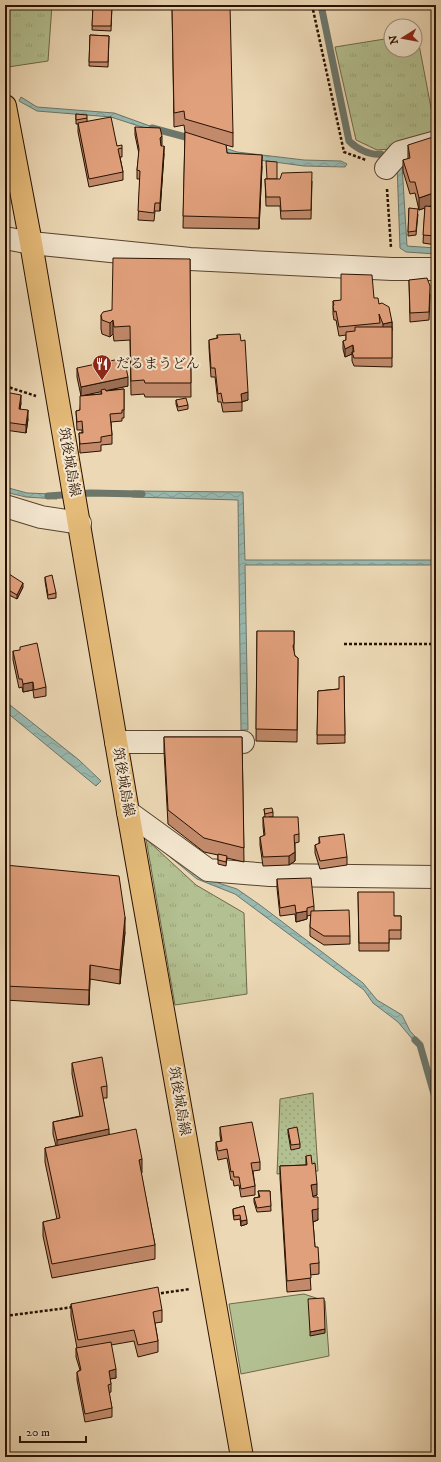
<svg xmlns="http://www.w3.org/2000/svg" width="441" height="1462" font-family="'IM FELL DW Pica','Noto Serif JP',serif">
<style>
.grass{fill:url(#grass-tufts);stroke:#6e6848}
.park{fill:#b3c091;stroke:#6e6848}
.garden{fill:url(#garden-dots);stroke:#6e6848}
.water{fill:url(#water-waves);stroke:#6c766a}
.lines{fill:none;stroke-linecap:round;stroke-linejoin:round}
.stream{stroke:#6c766a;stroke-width:7}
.minor-casing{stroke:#5a432d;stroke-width:24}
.major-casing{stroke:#291100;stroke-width:24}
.path{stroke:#291100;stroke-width:2.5;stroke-dasharray:3 2;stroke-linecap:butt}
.minor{stroke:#f3e6cf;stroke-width:22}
.major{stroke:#e6bc7a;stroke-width:22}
.wall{fill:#c28a6b;stroke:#291100;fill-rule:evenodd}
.shaded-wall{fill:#9e7057;stroke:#291100}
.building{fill:#e1a07c;stroke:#291100}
.labels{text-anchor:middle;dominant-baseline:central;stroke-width:4;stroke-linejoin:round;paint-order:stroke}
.poi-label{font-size:14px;fill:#291100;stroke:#f3e6cf;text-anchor:start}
.street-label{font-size:14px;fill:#291100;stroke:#f3e6cf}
</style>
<defs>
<pattern id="grass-tufts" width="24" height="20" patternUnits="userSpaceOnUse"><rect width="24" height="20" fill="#b3c091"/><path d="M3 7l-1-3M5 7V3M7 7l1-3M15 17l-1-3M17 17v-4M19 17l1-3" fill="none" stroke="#9aa47b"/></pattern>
<pattern id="garden-dots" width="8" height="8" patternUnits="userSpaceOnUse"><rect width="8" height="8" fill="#b3c091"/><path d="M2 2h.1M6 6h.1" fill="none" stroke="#9aa47b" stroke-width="1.8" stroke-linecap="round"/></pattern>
<pattern id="water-waves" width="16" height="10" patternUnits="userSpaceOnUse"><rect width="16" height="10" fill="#99b9b0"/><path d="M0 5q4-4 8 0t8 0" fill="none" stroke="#849e96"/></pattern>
</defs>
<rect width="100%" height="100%" fill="#ecd8b5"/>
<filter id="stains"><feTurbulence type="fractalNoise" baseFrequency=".005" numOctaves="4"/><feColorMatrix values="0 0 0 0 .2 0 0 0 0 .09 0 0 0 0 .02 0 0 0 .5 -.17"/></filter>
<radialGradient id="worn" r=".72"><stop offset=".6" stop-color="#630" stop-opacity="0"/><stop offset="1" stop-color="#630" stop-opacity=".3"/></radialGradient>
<!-- grass -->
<g class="grass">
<polygon points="5,5 52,5 48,61 8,67 5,48"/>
<polygon points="415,34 417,34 436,134 390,149 377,150 356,140 335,47 391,38 391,50 415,50"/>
<polygon points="146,839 196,885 244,913 247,994 175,1005"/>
</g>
<!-- park -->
<polygon class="park" points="304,1294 325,1301 329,1356 241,1374 229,1304"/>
<!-- garden -->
<polygon class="garden" points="313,1093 318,1171 277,1174 280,1099"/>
<!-- water -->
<g class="water">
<polygon points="21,97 37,107 114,113 161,130 160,133 111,117 37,111 19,101"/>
<polygon points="185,135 237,152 304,160 341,161 347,164 345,167 304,166 244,158 184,139"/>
<polygon points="397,164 402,165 407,246 436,248 436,254 406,252 400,248"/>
<polygon points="5,487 27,493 53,494 57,499 26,497 5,492"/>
<polygon points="133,491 243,492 245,560 436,560 436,565 245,565 248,730 241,730 238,500 132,497"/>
<polygon points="5,701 79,760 101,781 96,786 5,711"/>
<polygon points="148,839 212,881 237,889 260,905 363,983 377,1000 402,1015 410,1031 422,1044 419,1047 398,1022 373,1003 364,990 235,894 197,879"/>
</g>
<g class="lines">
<!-- stream -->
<g class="stream">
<path d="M321,5l28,136c7,7 21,15 32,13l9,7"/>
<polyline points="152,128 193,139"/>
<polyline points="48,496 90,493 142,494"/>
<polyline points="415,1040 420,1045 436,1101"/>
</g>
<!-- minor casing -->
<g class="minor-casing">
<g id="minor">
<polyline points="386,168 400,152 436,142"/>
<polyline points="5,238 31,243 190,259 392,269 436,269"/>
<polyline points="5,506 41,517 80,523"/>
<polyline points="116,742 243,742"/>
<polyline points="128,812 208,870 270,875 436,877"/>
</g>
</g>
<!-- major casing -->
<g class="major-casing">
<polyline id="major" points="5,106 31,243 128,812 242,1457"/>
</g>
<!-- path -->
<g class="path">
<polyline points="312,5 344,152 366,160"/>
<polyline points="387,189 391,248"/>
<polyline points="5,386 36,396"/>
<polyline points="344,644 434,644"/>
<polyline points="434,856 434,291"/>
<polyline points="434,899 434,1061 436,1066"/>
<polyline points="156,1294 190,1289"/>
<polyline points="5,1316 74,1307"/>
</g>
<!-- minor -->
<use href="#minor" class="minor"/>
<!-- major -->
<use href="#major" class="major"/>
</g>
<!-- wall -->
<g class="wall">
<polygon points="93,5 112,5 111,31 92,30"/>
<polygon points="172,5 233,133 233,147 226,145 227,153 262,166 259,229 183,228 185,132 184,125 174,127"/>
<polygon points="90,35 109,36 108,67 89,66"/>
<polygon points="76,114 87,118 87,121 117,146 122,148 122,157 120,157 123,172 123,180 89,187 78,132 78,124 76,124"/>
<polygon points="135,127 162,145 161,146 164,154 160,211 155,211 154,221 138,220 140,179 137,179 137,170 139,154 135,135"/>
<polygon points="408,145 429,206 436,207 436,245 423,243 425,208 419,210 415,193 410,194 403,171 403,160 408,159"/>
<polygon points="265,179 312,181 311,219 281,219 280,206 266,206"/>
<polygon points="409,208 418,214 416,235 408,236"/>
<polygon points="190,259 191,397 145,397 144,394 131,395 130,340 114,341 113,334 110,337 102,334 101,329 101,315 112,310"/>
<polygon points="409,280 430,294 429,320 410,322"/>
<polygon points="374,298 379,304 392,322 392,367 354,366 352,361 352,354 345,357 343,349 343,341 346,340 346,335 339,336 336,320 334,320 333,314 333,301"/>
<polygon points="217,335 248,400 242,402 242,411 223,412 221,402 218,402 215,377 211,377 209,348 209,340 217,338"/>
<path d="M77,368l51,18 -22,4 18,-1v29h-2v3l-11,1 1,13v9l-11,1v6l-21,2 -1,-20h3v-3h-5l-1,-19 4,-1 1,-14 -4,-19zM101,391v3l-17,1z"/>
<polygon points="5,392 21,403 20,409 28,419 26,433 5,430"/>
<polygon points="176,400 188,405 188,409 178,411 176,404"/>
<polygon points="45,577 56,593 56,598 48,599 45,581"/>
<polygon points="5,580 23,587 17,599 5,593"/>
<polygon points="257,631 294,654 295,656 298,658 297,742 256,741"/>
<polygon points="13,651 46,687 46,696 34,698 33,690 23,692 22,687 19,688 13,660"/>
<polygon points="344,676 345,743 317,744 318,691 339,689"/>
<polygon points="164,737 242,737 244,862 227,858 226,866 218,864 218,855 204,852 168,824 164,751"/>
<polygon points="264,809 273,812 273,817 269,817 299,834 299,842 295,843 295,861 289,865 263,866 260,845 260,837 264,836 263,826 263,817 265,817"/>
<polygon points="319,837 347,857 347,865 320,869 315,853 315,845 319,844"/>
<polygon points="5,865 125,932 120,984 90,979 89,1005 5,1000"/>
<polygon points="277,879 314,906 314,911 350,936 350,944 324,945 310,936 310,927 311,915 307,916 307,919 296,922 295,914 280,916 277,888"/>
<polygon points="358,892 394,916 401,916 401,939 389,939 389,951 359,951"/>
<polygon points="72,1063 107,1086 107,1098 103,1098 109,1134 142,1173 141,1173 155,1245 155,1259 52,1278 43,1236 43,1222 57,1219 45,1162 45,1148 56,1146 53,1134 53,1122 80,1116 72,1074"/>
<polygon points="220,1127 260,1162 260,1170 253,1171 255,1186 255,1195 241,1197 239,1185 234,1186 233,1180 231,1180 227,1158 218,1160 216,1150 216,1142 221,1141 220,1135"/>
<polygon points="288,1129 300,1144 300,1148 291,1150 288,1133"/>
<polygon points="306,1156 317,1195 313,1196 318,1220 313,1222 315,1247 319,1263 319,1274 310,1275 311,1290 287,1292 280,1178 280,1166 306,1165"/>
<polygon points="258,1191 270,1191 271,1211 257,1212 254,1202 254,1198 259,1197"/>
<polygon points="244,1206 247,1224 241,1226 240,1219 234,1220 233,1213 233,1209"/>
<polygon points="71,1304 162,1310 162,1322 155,1323 158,1341 158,1352 138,1357 134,1341 111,1345 116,1378 110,1379 111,1384 111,1392 109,1393 112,1408 112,1417 85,1422 77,1380 77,1372 80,1370 76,1357 76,1348 77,1348 71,1316"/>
</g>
<!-- shaded-wall -->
<g class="shaded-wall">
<polygon points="162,136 162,145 160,147 160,138"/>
<polygon points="164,146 164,154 160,211 160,203"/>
<polygon points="262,155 262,166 259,229 259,218"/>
<polygon points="436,192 436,204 419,210 419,198"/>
<polygon points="113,320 113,334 110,337 110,323"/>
<polygon points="392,322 392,331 383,333 383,324"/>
<polygon points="353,345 353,353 352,352 352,354 345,357 345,349"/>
<polygon points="128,377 128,386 81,396 81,387"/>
<polygon points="248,392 248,400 241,402 241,394"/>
<polygon points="21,395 21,403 19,417 19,409"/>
<polygon points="28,410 28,419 26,433 26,425"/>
<polygon points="23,583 23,587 17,599 17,595"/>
<polygon points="294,631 294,656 293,646"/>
<polygon points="33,682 33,690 23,692 23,684"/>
<polygon points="295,852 295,861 289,865 289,856"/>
<polygon points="307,911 307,919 296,922 296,913"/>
<polygon points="125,917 125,932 120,984 120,970"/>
<polygon points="90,965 90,979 89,1005 89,990"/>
<polygon points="109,1129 109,1141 57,1152 57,1140"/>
<polygon points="142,1159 142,1173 139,1174 139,1160"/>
<polygon points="317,1184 317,1195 311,1197 311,1185"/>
<polygon points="318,1208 318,1220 312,1222 312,1210"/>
<polygon points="247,1220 247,1224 241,1226 241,1221"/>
<polygon points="325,1329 325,1333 310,1336 310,1332"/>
<polygon points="116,1369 116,1378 109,1379 109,1371"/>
</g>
<!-- building -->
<g class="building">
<polygon points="93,5 112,5 111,26 92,26"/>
<polygon points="172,5 230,5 233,133 185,119 184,111 174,113"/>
<polygon points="90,35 109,36 108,62 89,62"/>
<polygon points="76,114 87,115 87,118 76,120"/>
<polygon points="111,117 117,146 122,145 122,148 118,149 123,172 89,179 78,123"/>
<polygon points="135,127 160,128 162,136 160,138 161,146 164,146 160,203 155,203 154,213 138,211 140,171 137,170 139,149"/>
<polygon points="185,132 226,145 227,153 262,155 259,218 183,216"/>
<polygon points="436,136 436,192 419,198 415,182 410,182 403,160 410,158 408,145"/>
<polygon points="266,161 277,162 277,179 267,179"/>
<polygon points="312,172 311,210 281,211 280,197 266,197 265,179 280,179 282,173"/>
<polygon points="425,206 436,207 436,236 423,235"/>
<polygon points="409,208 418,209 416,231 408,232"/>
<polygon points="113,258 190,259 191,383 145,383 144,380 131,381 130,326 114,327 113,320 110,323 102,320 101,315 103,312 112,310"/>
<polygon points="341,274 372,275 374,298 378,298 379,304 382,303 389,307 392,322 383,324 379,314 380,323 339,327 336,311 334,312 333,306 334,305 333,301 341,300"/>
<polygon points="427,278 430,286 429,312 410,313 409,280"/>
<polygon points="355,327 392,327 392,358 354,358 352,352 354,352 353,345 345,349 343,341 346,340 346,332 355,331"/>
<polygon points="240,334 241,341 245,340 248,392 241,394 242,402 223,403 221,393 218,394 215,368 211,368 209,340 218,338 217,335"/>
<polygon points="124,358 128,377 81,387 77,368"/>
<polygon points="105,389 106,391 124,389 124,410 122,410 122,413 110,414 112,435 101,437 101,442 80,444 79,433 83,433 82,421 77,422 76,411 80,410 80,396 102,394 101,390"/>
<polygon points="5,392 21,395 19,409 28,410 26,425 5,422"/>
<polygon points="186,398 188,405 178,407 176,400"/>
<polygon points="9,574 23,583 17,595 5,588 5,580"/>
<polygon points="52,575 56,593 48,595 45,577"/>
<polygon points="257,631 294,631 294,644 293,646 295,656 298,658 297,730 256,729"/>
<polygon points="37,643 46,687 34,690 33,682 23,684 22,679 19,679 13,651 20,650 20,647"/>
<polygon points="344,676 345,735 317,735 318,691 339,689 339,677"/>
<polygon points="164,737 242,737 244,848 204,838 168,810"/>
<polygon points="272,808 273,812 265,814 264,809"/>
<polygon points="263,817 298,817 299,834 294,835 295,852 289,856 263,857 260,837 265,835"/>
<polygon points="344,834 347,857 320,861 315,845 320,843 319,837"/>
<polygon points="218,854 227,856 226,862 218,860"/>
<polygon points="5,865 119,876 125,917 120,970 90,965 89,990 5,986"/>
<polygon points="311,878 314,906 307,908 307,911 296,913 295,905 280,908 277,879"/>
<polygon points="358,892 394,892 394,916 401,916 401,930 389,930 389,943 359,943"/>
<polygon points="349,910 350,936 324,936 310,927 311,911"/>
<polygon points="102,1057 107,1086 101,1087 109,1129 57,1140 53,1122 83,1116 72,1063"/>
<polygon points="252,1122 260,1162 251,1163 255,1186 241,1189 239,1177 234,1177 233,1171 231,1172 227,1149 218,1151 216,1142 222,1141 220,1127"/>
<polygon points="297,1127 300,1144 291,1145 288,1129"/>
<polygon points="136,1129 142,1159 139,1160 155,1245 52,1264 43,1222 60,1218 45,1148"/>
<polygon points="311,1155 312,1164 315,1163 317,1184 311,1185 313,1197 318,1197 318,1209 312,1210 315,1247 318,1247 319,1263 310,1264 311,1278 287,1281 280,1166 307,1165 306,1156"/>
<polygon points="258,1191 270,1191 271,1206 257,1208 254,1198 260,1197"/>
<polygon points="244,1206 247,1220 241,1221 240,1215 234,1216 233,1209"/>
<polygon points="158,1287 162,1310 153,1312 158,1341 138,1345 134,1330 78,1340 71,1304"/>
<polygon points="324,1298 325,1329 310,1332 308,1299"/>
<polygon points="111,1342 116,1369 109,1371 111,1384 108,1385 112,1408 85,1414 77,1372 81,1370 76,1348"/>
</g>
<!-- icons -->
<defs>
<g id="restaurant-pin" transform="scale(1)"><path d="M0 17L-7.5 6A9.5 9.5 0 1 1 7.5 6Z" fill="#8f2418" stroke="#f3e6cf"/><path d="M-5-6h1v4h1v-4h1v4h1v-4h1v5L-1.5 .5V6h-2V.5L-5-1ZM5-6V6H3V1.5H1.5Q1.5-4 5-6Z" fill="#fff"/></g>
</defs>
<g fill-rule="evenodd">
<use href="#restaurant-pin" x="102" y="364"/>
</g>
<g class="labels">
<!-- poi labels -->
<g class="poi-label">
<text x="116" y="364">だるまうどん</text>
</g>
<!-- street labels -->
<g class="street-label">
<text transform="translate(69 462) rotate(80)">筑後城島線</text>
<text transform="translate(123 782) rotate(80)">筑後城島線</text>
<text transform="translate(179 1101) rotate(80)">筑後城島線</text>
</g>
</g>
<!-- margin -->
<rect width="441" height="1462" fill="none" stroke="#ecd8b5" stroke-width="20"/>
<rect x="6" y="6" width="429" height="1450" fill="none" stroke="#291100" stroke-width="2"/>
<rect x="10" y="10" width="421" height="1442" fill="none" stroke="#291100"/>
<!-- north arrow -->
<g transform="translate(403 38) rotate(259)"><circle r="19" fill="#f3e6cf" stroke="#a2917c"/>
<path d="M0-3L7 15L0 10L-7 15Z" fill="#8f2418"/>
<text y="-6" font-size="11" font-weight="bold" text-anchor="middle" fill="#291100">N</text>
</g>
<!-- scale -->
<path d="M20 1436v6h66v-6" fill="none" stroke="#291100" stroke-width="2"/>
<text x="26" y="1436" font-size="12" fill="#291100" stroke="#f3e6cf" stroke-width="3" paint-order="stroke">20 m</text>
<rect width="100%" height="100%" filter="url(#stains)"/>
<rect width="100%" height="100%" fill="url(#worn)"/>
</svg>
